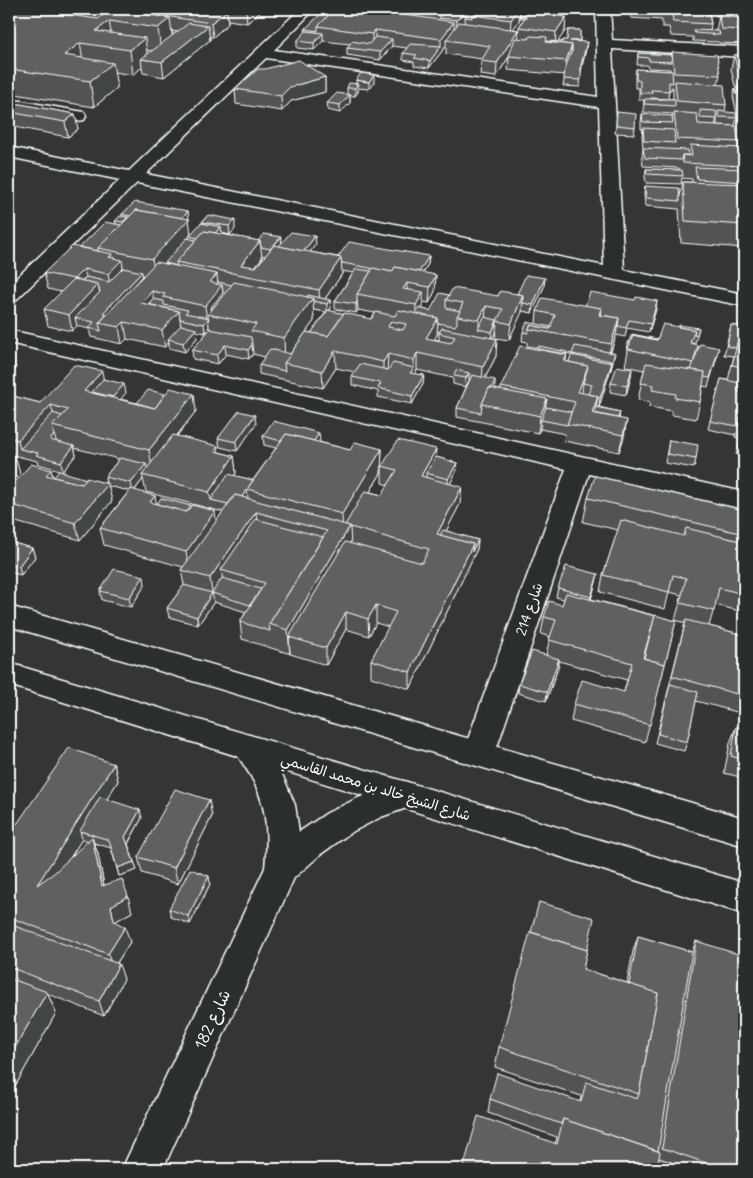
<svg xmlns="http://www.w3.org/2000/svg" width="753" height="1178" font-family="Delius,'Playpen Sans Arabic',sans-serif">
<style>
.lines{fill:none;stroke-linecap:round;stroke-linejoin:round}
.minor-casing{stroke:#fff;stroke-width:3}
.major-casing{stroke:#fff;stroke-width:3}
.minor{fill:#2a2d2e;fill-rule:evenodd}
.major{fill:#2a2d2e;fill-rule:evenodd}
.wall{fill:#525354;stroke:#fff;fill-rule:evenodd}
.shaded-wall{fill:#424445;stroke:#fff}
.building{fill:#5f6162;stroke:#fff;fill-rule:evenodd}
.labels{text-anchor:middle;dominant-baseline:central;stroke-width:5;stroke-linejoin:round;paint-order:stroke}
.street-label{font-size:14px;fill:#fff;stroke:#2a2d2e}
.near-street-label{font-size:16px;fill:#fff;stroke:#2a2d2e}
</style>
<rect width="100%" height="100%" fill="#333536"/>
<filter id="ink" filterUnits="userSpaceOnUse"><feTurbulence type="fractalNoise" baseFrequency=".02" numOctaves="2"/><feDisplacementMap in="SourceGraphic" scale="10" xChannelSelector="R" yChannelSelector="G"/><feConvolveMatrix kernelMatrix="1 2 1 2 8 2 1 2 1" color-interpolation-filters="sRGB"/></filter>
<g filter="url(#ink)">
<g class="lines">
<!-- minor casing -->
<g class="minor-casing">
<g id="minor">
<path d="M300,9h15l-41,41 324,47 -2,-88h14l2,31 132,7v10l-132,-8 12,221 120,24v12l-607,-123 -121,117 -7,2v-17l111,-105 -111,-23v-10l120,24zM266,58l333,49 5,159 -458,-92z"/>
<polygon points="9,99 78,111 84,112 86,116 84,120 78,121 9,109"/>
<polygon points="9,330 744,492 744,509 589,474 495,753 490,762 479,766 468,762 463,753 566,469 9,343"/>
<path d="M249,735l11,4 19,28 16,38 4,27 28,-19 31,-15 46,-17 11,4 5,10 -5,10 -34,12 -31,16 -29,21 -27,24 -131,291h-41l143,-301c3,-29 3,-59 -11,-86 -6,-12 -14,-22 -21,-34l5,-9z"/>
</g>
</g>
<!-- major casing -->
<g class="major-casing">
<g id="major">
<polygon points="9,606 744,818 744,846 9,626"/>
<polygon points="9,663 744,883 744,914 9,685"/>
</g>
</g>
<!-- minor -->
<use href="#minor" class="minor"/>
<!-- major -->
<use href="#major" class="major"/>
</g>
<!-- wall -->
<g class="wall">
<path d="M9,9h126v4l16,2v-1l7,-5h106l-17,14 -19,-3v4l-15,13h-3v3l-46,37 -21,-4 -1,-6 -9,8 -19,-3 3,16 -23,19 -85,-14zM172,31l5,1 -4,3zM146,50l6,1 -5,4z"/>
<path d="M326,9h201l-1,2 -6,8 -1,-1v3l-6,8 5,1v8l1,-11 4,-6v-4l35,-7 -1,6 9,1 -1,14 -8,11h5l5,-2 1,-10h12v11l6,8 -5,20 -1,18 -17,-1 2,-11 -57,-5 1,-13 -13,20 -16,-2 1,-14 1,-2 -36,-5v-8l-17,22 -15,-2v-4l-11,-2v-7l4,-5 -15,-2 -12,14 -33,-5v-7l3,-4 -27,-3 -9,9 -17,-2v-7l9,-9 -1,-3 21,-19zM402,9l-1,5h-4z"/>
<polygon points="630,9 709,9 711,24 710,30 716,31 719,16 744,18 744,44 719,43 718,42 693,41 693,37 671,36 669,27 662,27 662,20 631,18"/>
<polygon points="715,9 744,9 744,17 716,16"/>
<path d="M672,52l48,23 -2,9 8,21 -1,7 12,6 -2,8 -18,-1v-6l-2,6 24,17 -1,6 6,15v85l-63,-5 -2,-34 -34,-3 -1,-12 1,-8 35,10 3,-14h9v-3l-10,-1 -1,6 -35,-1 -1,-6 1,-8 33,1v-2l-36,-2 -1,-10 1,-7 -1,-13 1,-7h-2v-7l1,-8 30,6 1,-6 -30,-2 1,-12h-5v-12h-4v-11l1,-8 34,2v-2l-22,-1 -1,-3h-10l1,-12 34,2zM672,87h1v12h-5l1,-9h2zM651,98l15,1h-15z"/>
<polygon points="734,55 744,55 744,87 735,86 731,69"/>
<polygon points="325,77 325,92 291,101 282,111 236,104 235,89"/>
<polygon points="356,80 374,83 369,89 358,88 358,92 355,96 350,96 350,103 340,113 328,110 327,103 347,94 347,88 356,84"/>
<polygon points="735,88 744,88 744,145 741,130 743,123 739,122 733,96"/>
<polygon points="9,102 75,114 78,129 68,137 9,126"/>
<polygon points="617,112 635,127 634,134 615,133"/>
<path d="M188,211l2,24 13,-12 -1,-1 6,-7 27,14 -5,6 -8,-2v1l36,7 23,-4 1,6 34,1 -6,8 28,5 91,-1 -1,8 -5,9 12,18 -6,12 -6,-1 -1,7 8,2 19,-16 49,1 19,-2 27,-7 -12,26 -10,-2 -13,29 -14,-2 1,-7 -4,7 4,18 -11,22 10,11 6,1v-3l38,-39 -12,-2v-4l-5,-1 1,-9 13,-8 1,-13 98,-11 22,1 -8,31 -22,-4 -2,9 -9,-2 -5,17 2,9 -14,46 21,5 -1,7 5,18 -5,15 -55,-11 1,-7 -25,-5 -2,4 -81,-16v-9l12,-27 -4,6 -12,-3v-6l-36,-8 -2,4 9,1 -1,9 -11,20 -34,-7v-6l-26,-6v-8l3,-5 -19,-4 -13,20 -64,-14v-9l6,-8 -12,-3 -4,5 -23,-5 -8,10 -25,-5 -1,-9 18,-21 -1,-2 -4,6 -9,-2 1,7 -12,14 -16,-4v-6l-4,5 -38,-8 -5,5 -31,-7 -2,-8 -12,-3 -5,5 -24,-5 -4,-17 17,-17 -13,-3 -4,-16 36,-26 36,-23 -1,-3 7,-5v-2zM261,255l4,1 -9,11h-2l8,-9zM342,271l11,2 -18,28v8l21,4 2,-3 17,3 -4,6 -42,-8 2,-3 -1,-8 -5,-1 17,-25zM313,310l13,2 -15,21 -5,-1 8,-11zM437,331l3,1 -1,1v7l-5,-1 3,-4zM567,353l5,1 -3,8h-3z"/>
<polygon points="731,325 744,327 744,385 740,384 738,391 744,393 744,439 735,437 736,433 735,435 708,429 721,379 728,380 734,356 724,355"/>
<polygon points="679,327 699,328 695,343 692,343 692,344 717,357 708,387 703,386 700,402 696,419 672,415 672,411 649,407 650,402 638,400 644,370 625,366 628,351 627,351 628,343 657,339"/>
<polygon points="631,377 626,395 610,392 611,383"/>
<path d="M103,379l23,14 -6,6 17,4 59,8 -19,25 42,16 15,4 2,17 -2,3 19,4 23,-32 -12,-3 -1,-9 57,5 -1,1 31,8 32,-1 -1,24 -11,19 12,3 6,-10 -6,-2v-17l54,-9 21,6 -1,9 -6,12 10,20 -14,27 32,9 -1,9 -67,140 -39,-12v-17l18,-33 -13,-4 -7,13 -23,-7 -20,36 -84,-26 -2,-17 6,-10 -32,-10 -16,23 -29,-8 -2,-9 17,-23 -3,-15 2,-3 -79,-22 -4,-17 29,-37 -21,-5 4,15 -32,39 -71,-20v-31l42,-19 2,7 34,2 19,4 -1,-6 14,-18 -45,-11 2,7 -13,16 -25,-7 -1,-3 -28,-7v-59l31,8zM143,479l3,13 77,20 -7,9 -60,-17 -21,-14z"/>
<polygon points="256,424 237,451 220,447 218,438"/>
<polygon points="669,440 696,459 694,468 665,463"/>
<polygon points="744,443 744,461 736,454 739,445"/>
<polygon points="588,498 744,510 744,612 715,605 709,626 744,635 744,714 696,701 687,742 684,751 655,743 685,623 675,620 682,595 669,592 665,609 600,592 603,575 618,530 583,522"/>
<polygon points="9,542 32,548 35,557 21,575 9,572"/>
<polygon points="596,582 591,599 676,621 645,742 571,721 574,704 624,692 627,680 559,661 558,668 546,701 518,693 519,684 546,655 550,637 541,634 544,617 562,605 564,599 556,597 558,588"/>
<polygon points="145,585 131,607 102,600 100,591"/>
<polygon points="736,727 744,729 744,778 724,773 730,743"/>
<path d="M114,764l4,17 -11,18 35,19 -14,26 9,26 -18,6 -8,-28 -17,-5 4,11 6,31 28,27 -16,9v2l14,19 -13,21 7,16 -20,37 -56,-22 8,19 -47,84v-276l8,3zM82,839l7,2 -19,17z"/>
<polygon points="212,816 178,884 142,873 138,857"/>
<polygon points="210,884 190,924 171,917 169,909"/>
<polygon points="638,936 692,952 696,941 744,1169 463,1169 555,1144 557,1137 488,1113 490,1099 580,1102 581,1096 495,1067 499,1047 587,950 583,969 627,983 633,951"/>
</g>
<!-- shaded-wall -->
<g class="shaded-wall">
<polygon points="124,9 135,9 137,25 121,11"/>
<polygon points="247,9 264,9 247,23 246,10"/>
<polygon points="389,9 402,9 388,23 388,10"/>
<polygon points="466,9 476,9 465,17 465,22 456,34 457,20"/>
<polygon points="519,9 520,9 519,21 510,34 511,20"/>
<polygon points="523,9 527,9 526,11 520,19 521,12"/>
<polygon points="227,11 228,24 213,37 211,23"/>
<polygon points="566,17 565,31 555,46 556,32"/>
<polygon points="170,18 173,42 161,52 158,28"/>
<polygon points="109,21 113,45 96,31"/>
<polygon points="454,22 454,36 446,40 446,46 429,68 430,61 441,46 441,39"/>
<polygon points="208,26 210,40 164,77 162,62"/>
<polygon points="375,30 375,44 372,47 372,34"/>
<polygon points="518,30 517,44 496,77 497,63"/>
<polygon points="323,33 323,41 314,50 314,43"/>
<polygon points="145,38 148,60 141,59 142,67 133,75 130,50"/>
<polygon points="392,39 392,46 380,60 380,52"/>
<polygon points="587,42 586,49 581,72 581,65"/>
<polygon points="80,43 84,68 64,55"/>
<polygon points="572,45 571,59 565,75 566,61"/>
<polygon points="113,63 117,88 94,107 90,81"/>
<polygon points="374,75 374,83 369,89 369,82"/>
<polygon points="325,77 325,92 291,101 282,111 281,96 290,87"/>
<polygon points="358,84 358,92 355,96 355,88"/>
<polygon points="350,95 350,103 340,113 340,105"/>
<polygon points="75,114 78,129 68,137 65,122"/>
<polygon points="188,211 191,235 155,275 152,259 180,220"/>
<polygon points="235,220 235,229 230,235 229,226"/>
<polygon points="221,227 222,235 209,240"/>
<polygon points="315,236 316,244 300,266 299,258"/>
<polygon points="281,237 282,246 271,249"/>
<polygon points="260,241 262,258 247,276 241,265"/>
<polygon points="113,254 115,266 122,260 124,276 111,290 108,274 109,257"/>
<polygon points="429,256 428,264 416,285 416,276"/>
<polygon points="341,258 342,274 322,303 320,303 319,290"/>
<polygon points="84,269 88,285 74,279"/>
<polygon points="142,272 143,280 105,322 103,313"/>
<polygon points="217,274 218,289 222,285 224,301 210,308 211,314 208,314 209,327 205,333 204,324 207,321 205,306 210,282"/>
<polygon points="436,275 435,291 429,303 430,287"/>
<polygon points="545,278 544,287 532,313 533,305"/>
<polygon points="407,283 407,299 403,289"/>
<polygon points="98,284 101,300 75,318 77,326 72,331 69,315"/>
<polygon points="152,291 155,307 141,303"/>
<polygon points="423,292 423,309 417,319 416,318 416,305"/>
<polygon points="523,295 522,312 509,340 511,324"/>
<polygon points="313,298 314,321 285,361 284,338"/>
<polygon points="330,300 331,308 327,313 327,304"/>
<polygon points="357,301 358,310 356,313 356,304"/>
<polygon points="657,301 656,310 649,332 651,324"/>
<polygon points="486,306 485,322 479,329 479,320"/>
<polygon points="179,311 181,327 168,339 169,342 165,347 162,330"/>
<polygon points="438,318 437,335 425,354 426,338"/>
<polygon points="619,318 616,335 608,360 611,344"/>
<polygon points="124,322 127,339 122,344 119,327"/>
<polygon points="497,322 496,331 491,341 492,332"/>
<polygon points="196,329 197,338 185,352 183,343"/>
<polygon points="497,339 496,356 482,384 483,367"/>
<polygon points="225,345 226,354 218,364 217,355"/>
<polygon points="252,345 253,354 249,359 248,350"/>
<polygon points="335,351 336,368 323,388 322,371"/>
<polygon points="11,352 16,369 9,376 9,355"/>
<polygon points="417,353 417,370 413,377 410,373 414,368 414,360"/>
<polygon points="615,353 613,361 611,370 612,361"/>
<polygon points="388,354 387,371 383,378 383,362"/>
<polygon points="612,363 610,372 599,407 600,398"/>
<polygon points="588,366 585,382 583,383 582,392 576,409 578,392"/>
<polygon points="632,369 631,377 626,395 627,386"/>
<polygon points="102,371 105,388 86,399 84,391"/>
<polygon points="469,373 469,381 465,387 466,378"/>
<polygon points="424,375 423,384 412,404 412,396"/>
<polygon points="495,380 495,389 484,405"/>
<polygon points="124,384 126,393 109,413 107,404"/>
<polygon points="194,394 196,411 152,467 149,450"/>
<polygon points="598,396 595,413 591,421 589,430 592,413"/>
<polygon points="547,399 544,416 541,420 540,429 538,433 540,416"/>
<polygon points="51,405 55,422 20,449 18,440"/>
<polygon points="255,415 256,424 237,451 236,442"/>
<polygon points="627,420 624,437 619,452 623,435"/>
<polygon points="319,433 320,441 306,462 305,454"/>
<polygon points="54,435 57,443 50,440"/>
<polygon points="74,446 76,455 63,471 61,462"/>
<polygon points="218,446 220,463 215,451"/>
<polygon points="382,449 381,473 343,538 342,514"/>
<polygon points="436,449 435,466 426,473 426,482 421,476"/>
<polygon points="15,456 20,473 9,485 9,463"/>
<polygon points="234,456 236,473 217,501 211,500 209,492"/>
<polygon points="457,463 456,472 448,488 448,479"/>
<polygon points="146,464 148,473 142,475 143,479 133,492 131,483"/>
<polygon points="51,470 55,485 46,475"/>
<polygon points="108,484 112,501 80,540 75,523"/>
<polygon points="462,487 460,504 440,543 437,534"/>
<polygon points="247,489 248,498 237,515 236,506"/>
<polygon points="155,496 158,512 150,502"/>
<polygon points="215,511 217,528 189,569 186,552"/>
<polygon points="256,512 258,536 221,570 224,587 212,593 214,602 198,625 197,617 212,593 210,578"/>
<polygon points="350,526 351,550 289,637 290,654 288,630"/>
<polygon points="478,540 477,549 410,689 410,672 473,544"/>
<polygon points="32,548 35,557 21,575 19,566"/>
<polygon points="598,574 596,582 589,606 591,597"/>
<polygon points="144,576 145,585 131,607 129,598"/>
<polygon points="376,605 376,623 369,636 368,619"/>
<polygon points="346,612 346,629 326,665 326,648"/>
<polygon points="559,659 558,668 546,701 547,692"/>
<polygon points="114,764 118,781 86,833 80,831 82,839 43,901 37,885"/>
<polygon points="209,800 212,816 178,884 174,868"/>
<polygon points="140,810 142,818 127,845 125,837"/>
<polygon points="92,837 98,854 107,902 102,886"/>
<polygon points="134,862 137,870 119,876 117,868"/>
<polygon points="209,876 210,884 190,924 188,916"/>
<polygon points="128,896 132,912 116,921 119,937 114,921 111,906"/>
<polygon points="125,927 130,942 113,969 108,954"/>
<polygon points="119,964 124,979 104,1016 99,1001"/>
<polygon points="47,992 56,1013 9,1097 9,1058"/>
</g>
<!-- building -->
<g class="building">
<polygon points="9,9 26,9 98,19 110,10 98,9 124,9 121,11 170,18 158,28 109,21 96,31 145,38 130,50 80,43 64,55 113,63 90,81 9,69"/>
<polygon points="158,9 214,9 227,11 211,23 151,14"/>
<polygon points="335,9 363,9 454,22 441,39 375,30 372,34 318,26"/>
<polygon points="403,9 466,9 457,20 439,18 441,15 401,10"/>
<polygon points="472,9 476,9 472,15 472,18 465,17"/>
<polygon points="476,9 519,9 511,20 472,15"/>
<polygon points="530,9 549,9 558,10 554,15 529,12 525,18 523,17"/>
<polygon points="632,9 664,9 663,13 632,11"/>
<polygon points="664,9 708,9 711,24 673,22 672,13 664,13"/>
<polygon points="325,10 333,11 318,26 318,31 305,29"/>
<polygon points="529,12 566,17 556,32 519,27"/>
<polygon points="719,16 744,18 744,30 721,29"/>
<polygon points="459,22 518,30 497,63 481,61 490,46 446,40"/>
<polygon points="189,23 208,26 162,62 141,59"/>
<polygon points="568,30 580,30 580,40 570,41 587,42 581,65 581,80 564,79 565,68 572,51 572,45 547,42 547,41 562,42 563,40 567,40"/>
<polygon points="694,30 719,31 720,35 695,33"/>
<polygon points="306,31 323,33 314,43 297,41"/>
<polygon points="530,36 547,37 546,42 572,45 566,61 509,56 515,38 528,39"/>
<polygon points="375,37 392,39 380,52 347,48 352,41 369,44"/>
<polygon points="410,44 441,46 430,61 414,58 417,55 403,53"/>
<polygon points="672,52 717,55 720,75 674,73"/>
<polygon points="638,53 672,55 671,62 649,61 649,58 638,57"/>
<polygon points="734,55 744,55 744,72 738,72"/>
<polygon points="299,60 325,77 290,87 281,96 235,89 258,69 265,69"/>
<polygon points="636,69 672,71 673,83 669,82 669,91 651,90 652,93 640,93 640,81 636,80"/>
<polygon points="361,73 374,75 369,82 356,80"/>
<polygon points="675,81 724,85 726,105 677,101"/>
<polygon points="349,83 358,84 355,88 347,88"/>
<polygon points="735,88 738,88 736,95"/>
<polygon points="738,88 744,88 744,108 742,108"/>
<polygon points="337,93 350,95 340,105 327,103"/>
<polygon points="645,99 675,99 675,106 644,104"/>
<polygon points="9,102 75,114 65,122 9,112"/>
<polygon points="700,110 716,111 717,119 700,118"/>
<polygon points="718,111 736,113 737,118 719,117"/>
<polygon points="617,112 636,114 635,127 616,125"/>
<polygon points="674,112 697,114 698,124 736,126 739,142 677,139"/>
<polygon points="642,114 672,116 673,123 643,122"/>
<polygon points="643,128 674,130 675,143 644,141"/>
<polygon points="690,145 740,148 744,166 683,163 682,155 692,156"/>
<polygon points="643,148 688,150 689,155 682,155 681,160 645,158"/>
<polygon points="695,167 744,169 744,182 697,179"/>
<polygon points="646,169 682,170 683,176 647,174"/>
<polygon points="683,182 744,184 744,225 685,221"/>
<polygon points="645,186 679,188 680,201 646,198"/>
<polygon points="135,202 188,211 182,218 136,210 130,216 122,214"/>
<polygon points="136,210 189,219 152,259 98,248"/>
<polygon points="208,215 235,220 229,226 202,222"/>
<polygon points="120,216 128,217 123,222 115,221"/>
<polygon points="105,222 121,225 98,248 98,251 80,247"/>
<polygon points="201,223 221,227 215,233 204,231 198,238 189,236"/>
<polygon points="204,231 260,241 241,265 256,267 274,245 341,258 319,290 176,262"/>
<polygon points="291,232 315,236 304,251 279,246"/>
<polygon points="264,234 281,237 270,249 261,247 260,241 258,241"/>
<polygon points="187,238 196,240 176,262 177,266 165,263"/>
<polygon points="349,242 429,256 419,272 395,267 392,272 342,263 341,258 338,257"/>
<polygon points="72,246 113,254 109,257 122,260 108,274 84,269 74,279 44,273"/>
<polygon points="156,262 217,274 210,282 222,285 205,306 163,297 165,294 152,291 141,303 179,311 162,330 124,322 119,327 99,323"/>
<polygon points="395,267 436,275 430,287 407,283 403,289 423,292 416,305 357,294 373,268 392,272"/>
<polygon points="123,268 142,272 103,313 107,314 99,323 101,331 89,328 94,322 75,318 100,292 98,284 82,281 86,277 109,282"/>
<polygon points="356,269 371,271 357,294 357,301 356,304 335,301"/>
<polygon points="526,275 545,278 533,305 523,303 523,295 517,294"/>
<polygon points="74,279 98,284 69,315 44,309"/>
<polygon points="218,282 232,285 212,309 210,308 223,293 222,285 216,284"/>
<polygon points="234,282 313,298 284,338 251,331 256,324 208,314"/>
<polygon points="453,288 498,296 500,291 523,295 511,324 497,321 503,309 486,306 479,320 457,316 463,303 446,300"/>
<polygon points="590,292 635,300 636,297 657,301 651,324 629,320 626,328 618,326 619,318 601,315 602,310 601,310 601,308 585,306"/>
<polygon points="440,293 449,295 446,300 446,308 460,311 457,316 457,323 455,326 437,323 438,318 415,314 419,308 430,311"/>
<polygon points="308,295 330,300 327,304 313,301 313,298 307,297"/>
<polygon points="542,298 601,308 599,315 619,318 611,344 529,329 530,325 550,329 555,315 537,311"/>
<polygon points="153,299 164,301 164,305 188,310 185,313 209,318 204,324 180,319 179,311 148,304"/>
<polygon points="328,310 344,314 328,336 311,333"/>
<path d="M398,310l40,8 -12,20 25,5 4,-6 -16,-4 3,-5 55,11 -14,28 -66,-14 -3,7 -26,-6 -5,8 -48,-11 -13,20 -38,-8 22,-31 22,4 16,-23 27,6 5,-7 19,4zM391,321l15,3 -3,6 -15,-3z"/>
<polygon points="484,317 497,320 492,332 478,329"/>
<polygon points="527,322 551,327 550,329 530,325 528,333 523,332"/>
<polygon points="663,324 695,330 690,343 698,345 693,363 628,349 633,335 657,340"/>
<polygon points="181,325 196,329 183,343 168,339"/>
<polygon points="679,325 699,328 697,335 694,334 695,330 679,327"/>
<polygon points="731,325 744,327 744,341 738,340 736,348 727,346"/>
<polygon points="210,329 251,337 252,345 248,350 225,345 217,355 192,350"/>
<polygon points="632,334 657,339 657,340 633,335 630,343 628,343"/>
<polygon points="738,340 744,341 744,367 732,365"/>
<polygon points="700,344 719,348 710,378 704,377 705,372 691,370"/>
<polygon points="520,346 567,355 564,361 588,366 578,392 598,396 592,413 627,420 623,435 567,424 575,402 501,387"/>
<polygon points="539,346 567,352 566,354 538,349"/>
<polygon points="575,346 615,353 612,361 572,354"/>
<polygon points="270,349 291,354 284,363 285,371 259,365"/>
<polygon points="571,355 612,363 600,398 597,398 598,396 588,394 592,385 583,383 587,370 588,366 569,362"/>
<polygon points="393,363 414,368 410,373 424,375 412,396 378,388 381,383 352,377 360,364 388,370"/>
<polygon points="646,363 705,372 700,402 675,398 676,394 652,390 653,385 641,383"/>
<polygon points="74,365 102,371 84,391 155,408 170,388 194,394 149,450 52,426 68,410 51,405 18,440 9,438 9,395 40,403"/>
<polygon points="617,366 632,369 627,386 611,383"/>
<polygon points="456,370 469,373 466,378 454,376"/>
<polygon points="472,375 495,380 492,388 489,388 482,404 481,413 457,408"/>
<polygon points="103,379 124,384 113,397 92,392"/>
<polygon points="721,379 740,383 738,391 744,393 744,396 738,426 710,421"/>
<polygon points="489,388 547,399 540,416 482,404"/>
<polygon points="148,390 165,394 155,408 137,403"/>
<polygon points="744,399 744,421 740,420"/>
<polygon points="546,407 571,412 567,425 541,420"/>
<polygon points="596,407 620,412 618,418 594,413"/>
<polygon points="239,411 255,415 236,442 218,438"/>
<polygon points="53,413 62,416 52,426 54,435 50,440 74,446 61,462 36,455 38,453 20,449"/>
<polygon points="273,421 319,433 314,441 286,434 281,441 263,436"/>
<polygon points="286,434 350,450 355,442 382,449 342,514 247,489"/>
<polygon points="173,435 218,446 215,451 234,456 209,492 142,475"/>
<polygon points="398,440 436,449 421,476 462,487 437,534 473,544 410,672 371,660 396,612 376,605 368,619 346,612 326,648 289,637 345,542 422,563 429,549 350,527 350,526 345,525 365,491 382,495 397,470 382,466"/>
<polygon points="669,440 698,445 696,459 667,454"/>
<polygon points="744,443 744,450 739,445"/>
<polygon points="9,454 15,456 9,463"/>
<polygon points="436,457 457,463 448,479 426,473"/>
<polygon points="120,458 146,464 131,483 105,477"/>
<polygon points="31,464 51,470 46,475 82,484 87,478 108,484 75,523 9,504 9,489"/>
<polygon points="59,471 87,479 82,484 54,477"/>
<polygon points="228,474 253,480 242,497 235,495 228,504 211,500"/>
<polygon points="595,476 744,510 744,534 588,498"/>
<polygon points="131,489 155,496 150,502 186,512 192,505 215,511 186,552 100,528"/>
<polygon points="235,495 350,526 288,630 269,624 327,531 256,512 210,578 181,570"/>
<polygon points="161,498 191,506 186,512 157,504"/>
<polygon points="256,519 323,537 269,624 270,631 240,622 265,583 221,570"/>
<polygon points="621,520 684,536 686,528 744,542 744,594 719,588 714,611 680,603 686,578 673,575 669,592 603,575"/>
<polygon points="443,530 478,540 472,552 473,544 440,535"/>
<polygon points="9,542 32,548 19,566 9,564"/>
<polygon points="566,566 598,574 591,597 558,588"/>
<polygon points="114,569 144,576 129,598 100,591"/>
<polygon points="222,578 261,589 250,605 212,593"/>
<polygon points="184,585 212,593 197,617 167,608"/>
<polygon points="566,593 655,616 643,658 665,664 650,725 574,704 582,680 624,692 632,663 549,640 556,620 544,617 549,601 562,605"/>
<polygon points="655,615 676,621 665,664 644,658"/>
<polygon points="686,620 744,635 744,696 672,676"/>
<polygon points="532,651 559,659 547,692 519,684"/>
<polygon points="670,684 698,692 687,742 658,734"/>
<polygon points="736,727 744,729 744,760 731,756"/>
<polygon points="69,748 114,764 37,885 54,873 92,837 102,886 122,879 128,896 111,906 114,921 125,927 108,954 9,917 9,821 17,824"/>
<polygon points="175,789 209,800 174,868 138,857"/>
<polygon points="100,797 140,810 125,837 134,862 117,868 109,840 80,831"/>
<polygon points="190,869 209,876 188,916 169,909"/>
<polygon points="539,902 594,918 587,950 531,932"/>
<polygon points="9,924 119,964 99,1001 9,967"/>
<polygon points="530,932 587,950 583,969 658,993 639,1094 499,1047"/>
<polygon points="638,936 692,952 658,1151 563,1119 561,1124 490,1099 497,1073 581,1102 586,1082 637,1099 639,1094 658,993 629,984"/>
<polygon points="696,941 744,956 744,1169 724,1169 662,1148"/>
<polygon points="9,978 47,992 9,1058"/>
<polygon points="478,1116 557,1144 563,1119 660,1152 657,1169 463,1169"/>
<polygon points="659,1158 692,1169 657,1169"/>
</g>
</g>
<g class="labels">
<!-- street labels -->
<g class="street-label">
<text transform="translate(529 609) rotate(-71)">214 شارع</text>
<text transform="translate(376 787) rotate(17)">شارع الشيخ خالد بن محمد القاسمي</text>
</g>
<!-- near-street labels -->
<g class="near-street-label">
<text transform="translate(212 1019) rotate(-65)">شارع 182</text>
</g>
</g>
<!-- margin -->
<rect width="753" height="1178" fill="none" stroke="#2a2d2e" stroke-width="30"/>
<rect x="15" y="15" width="723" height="1148" fill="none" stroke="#fff" stroke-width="2" filter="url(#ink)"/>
</svg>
